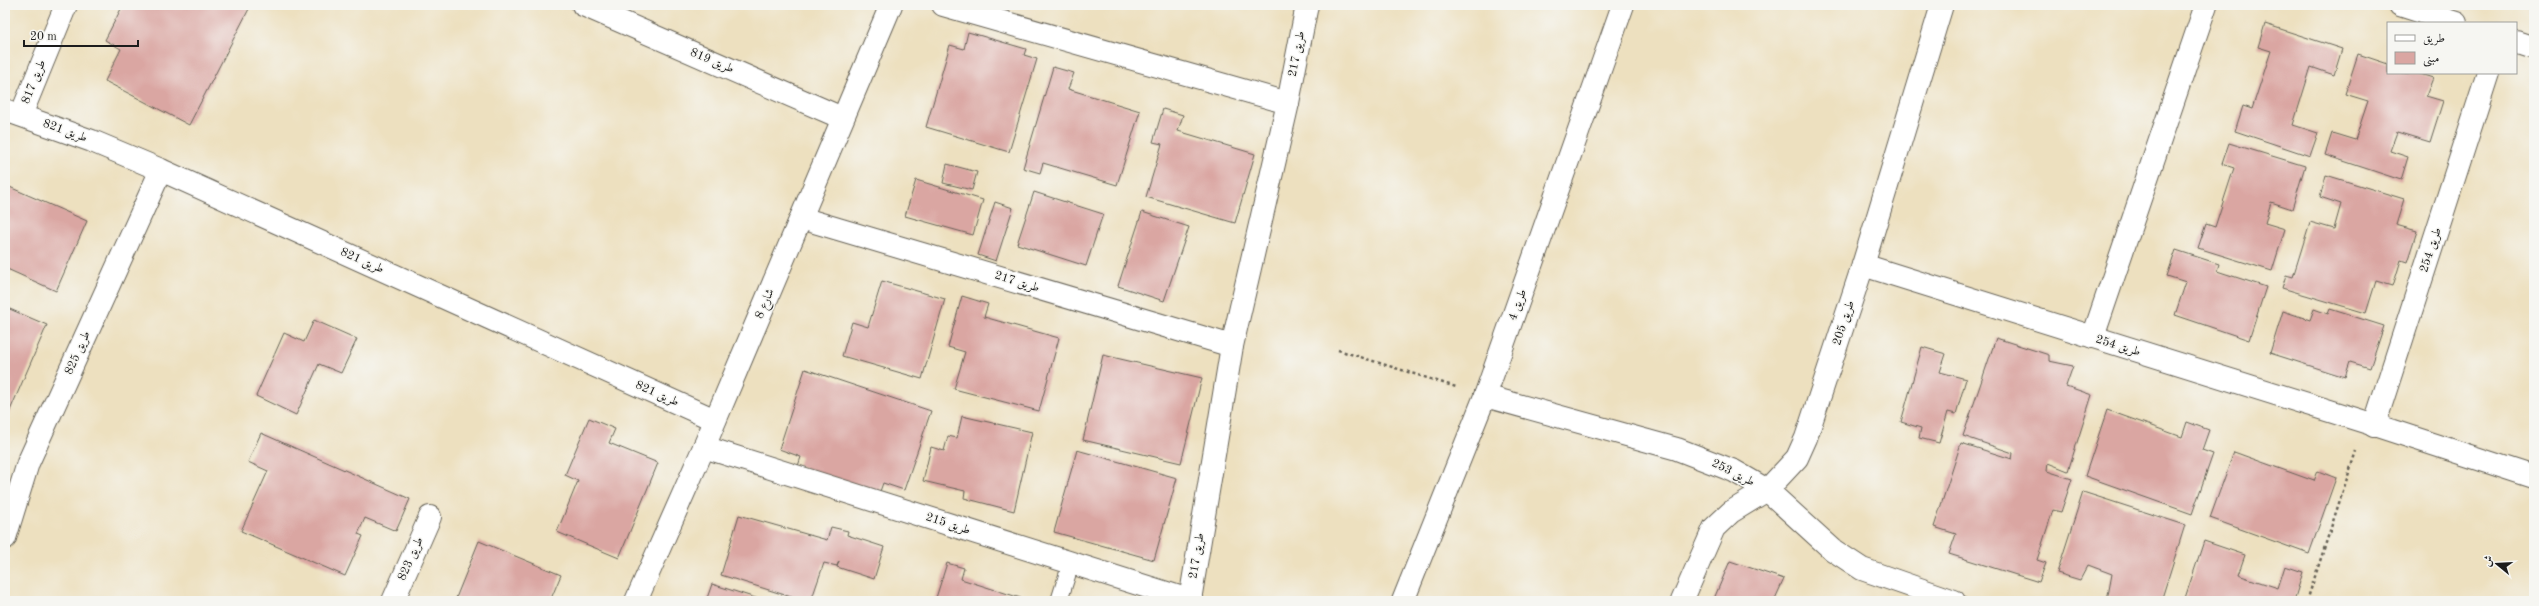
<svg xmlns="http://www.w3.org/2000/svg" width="2539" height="606" font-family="'Old Standard TT',Amiri,serif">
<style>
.building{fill:#daa6a2}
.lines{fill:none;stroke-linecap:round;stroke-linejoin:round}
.service-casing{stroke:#656155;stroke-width:18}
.minor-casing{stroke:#656155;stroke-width:24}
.path{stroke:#656155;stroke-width:2.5;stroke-dasharray:3 3;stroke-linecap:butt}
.service{stroke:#fff;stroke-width:16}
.minor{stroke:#fff;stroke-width:22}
.labels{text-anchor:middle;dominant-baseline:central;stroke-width:3;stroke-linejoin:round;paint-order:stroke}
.street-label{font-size:12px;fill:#1c1c1c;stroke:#f6f6f2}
</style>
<rect width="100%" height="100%" fill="#f6f6f2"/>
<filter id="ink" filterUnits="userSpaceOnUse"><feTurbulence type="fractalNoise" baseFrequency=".025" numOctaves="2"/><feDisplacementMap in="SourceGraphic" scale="8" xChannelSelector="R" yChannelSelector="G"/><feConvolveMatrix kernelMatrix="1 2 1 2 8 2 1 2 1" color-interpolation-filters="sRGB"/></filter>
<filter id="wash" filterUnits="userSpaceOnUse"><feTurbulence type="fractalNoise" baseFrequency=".012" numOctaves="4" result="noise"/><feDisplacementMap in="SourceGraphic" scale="16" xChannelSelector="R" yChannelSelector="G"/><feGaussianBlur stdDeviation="0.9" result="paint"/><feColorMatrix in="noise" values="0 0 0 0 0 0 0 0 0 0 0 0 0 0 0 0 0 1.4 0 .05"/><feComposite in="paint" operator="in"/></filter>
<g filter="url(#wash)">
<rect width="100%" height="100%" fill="#ede0bf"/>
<g id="blocks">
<!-- building -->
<g class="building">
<polygon points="123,5 251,5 189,125 105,81 121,49 105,40"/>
<polygon points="2265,24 2342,49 2334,75 2311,67 2293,125 2318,133 2310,156 2235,131 2243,106 2252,109 2271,51 2258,47"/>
<polygon points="968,32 1026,49 1024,55 1037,59 1009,152 926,127 950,45 964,49"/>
<polygon points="2358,54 2388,64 2388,73 2417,73 2433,78 2426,96 2443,101 2430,142 2397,132 2390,151 2408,157 2401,180 2325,155 2332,133 2355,140 2368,101 2345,94"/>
<polygon points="1053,67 1074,73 1068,89 1140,111 1117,185 1043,163 1040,173 1023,168"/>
<polygon points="1163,109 1183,115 1178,131 1255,154 1235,223 1146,197 1162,144 1153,142"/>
<polygon points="2229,143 2305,166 2292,209 2271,202 2265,223 2285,229 2272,271 2198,248 2206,224 2215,227 2234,168 2222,164"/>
<polygon points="947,164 977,172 972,190 943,183"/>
<polygon points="2326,175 2404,199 2396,225 2417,231 2407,262 2401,260 2393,286 2376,281 2366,313 2282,288 2286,275 2293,277 2310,222 2334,229 2341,204 2320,197"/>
<polygon points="916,180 983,200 973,235 905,216"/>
<polygon points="5,185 87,221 56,291 5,268"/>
<polygon points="1034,192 1103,214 1086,266 1017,244"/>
<polygon points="995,202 1013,208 996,261 978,255"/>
<polygon points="1142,212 1189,227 1164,301 1118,286"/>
<polygon points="2176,250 2219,264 2217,271 2266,287 2249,340 2175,315 2186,282 2167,276"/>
<polygon points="882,281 945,299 922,379 842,356 852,322 868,327"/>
<polygon points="962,296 988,304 984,317 1059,338 1039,411 954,389 965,352 948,347"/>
<polygon points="5,307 47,325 5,422"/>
<polygon points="2314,309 2328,314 2330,309 2384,326 2370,368 2350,362 2345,377 2270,353 2283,311 2310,320"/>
<polygon points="314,320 357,339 341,373 319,364 296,415 256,396 284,333 304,342"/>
<polygon points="1996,338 2049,355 2049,361 2073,366 2066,386 2092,395 2068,471 2048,463 2047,471 2072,479 2061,512 2053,510 2037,560 2046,563 2039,582 1949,554 1956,534 1934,527 1961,443 2012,459 2013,453 1963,436"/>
<polygon points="1922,347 1946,354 1940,372 1966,379 1956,414 1948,412 1939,443 1919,438 1921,428 1901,422"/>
<polygon points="1103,355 1202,378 1181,463 1083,440"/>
<polygon points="805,369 931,411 904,490 883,483 879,494 798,466 801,457 779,449"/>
<polygon points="2107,410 2182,437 2187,422 2209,430 2202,450 2213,454 2192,514 2085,476"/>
<polygon points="962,416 1032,432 1014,511 964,498 965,491 923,481 931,447 944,451 948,436 957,438"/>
<polygon points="589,418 615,429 609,443 658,463 619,558 557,532 578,481 565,475"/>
<polygon points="261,433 410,499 396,531 365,518 358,534 363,536 345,576 241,531 268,471 248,462"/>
<polygon points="1077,450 1177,478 1154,560 1054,532"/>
<polygon points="2234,452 2314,481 2318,471 2336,478 2309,554 2210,518"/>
<polygon points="2083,492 2185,525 2161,601 2107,601 2112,574 2088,565 2080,580 2057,573"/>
<polygon points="739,515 827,540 831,527 848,531 847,535 884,547 874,579 837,567 839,561 837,566 824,563 811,601 804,601 721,575"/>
<polygon points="479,541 561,575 550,601 462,601 456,598"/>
<polygon points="2204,541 2245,555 2238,575 2278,588 2285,566 2303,572 2294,601 2184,601"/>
<polygon points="1730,561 1784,579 1774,601 1713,601"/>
<polygon points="947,563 964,568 961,579 1030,601 935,601"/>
<polygon points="712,584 765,601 706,601"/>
</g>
</g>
</g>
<g filter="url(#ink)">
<use href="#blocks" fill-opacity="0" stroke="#656155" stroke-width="1"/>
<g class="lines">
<!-- service casing -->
<g class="service-casing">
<polyline id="service" points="1059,601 1071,563"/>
</g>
<!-- minor casing -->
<g class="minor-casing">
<g id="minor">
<polyline points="583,5 842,118"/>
<polyline points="943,5 1288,103"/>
<polyline points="2400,5 2456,23"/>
<polyline points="2516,42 2534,48"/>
<polyline points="5,110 92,141 161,170 715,420"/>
<polyline points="21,115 66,5"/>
<polyline points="801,218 1232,346"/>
<polyline points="1863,265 2365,422 2534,477"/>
<polyline points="2093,337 2206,5"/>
<polyline points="1485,396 1677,449 1734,471 1767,490 1833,550 1862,569 1954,601"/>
<polyline points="2374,426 2488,73"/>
<polyline points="704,447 1192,601"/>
<polyline points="5,538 28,463 161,170"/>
<polyline points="1190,600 1232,346 1288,103 1307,5"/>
<polyline points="393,601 430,517"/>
<polyline points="636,601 704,447 891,5"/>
<polyline points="1403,601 1485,396 1623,5"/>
<polyline points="1682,601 1714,528 1731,512 1767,490 1797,458 1806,438 1863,265 1942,5"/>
</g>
</g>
<!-- path -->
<g class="path">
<polyline points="1338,350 1456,387"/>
<polyline points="2307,601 2356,451"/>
</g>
<!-- service -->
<use href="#service" class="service"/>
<!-- minor -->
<use href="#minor" class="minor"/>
</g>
</g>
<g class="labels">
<!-- street labels -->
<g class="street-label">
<text transform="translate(1297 54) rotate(-79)">طريق 217</text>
<text transform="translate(712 61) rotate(23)">طريق 819</text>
<text transform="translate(34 82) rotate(-68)">طريق 817</text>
<text transform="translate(65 131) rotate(20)">طريق 821</text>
<text transform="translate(2431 250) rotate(-72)">طريق 254</text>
<text transform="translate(362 261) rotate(24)">طريق 821</text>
<text transform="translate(1017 282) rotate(17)">طريق 217</text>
<text transform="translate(765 304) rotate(-67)">شارع 8</text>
<text transform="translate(1518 305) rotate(-70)">طريق 4</text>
<text transform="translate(1844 323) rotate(-72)">طريق 205</text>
<text transform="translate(2118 346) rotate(17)">طريق 254</text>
<text transform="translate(78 353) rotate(-66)">طريق 825</text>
<text transform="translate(657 394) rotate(24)">طريق 821</text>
<text transform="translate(1733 473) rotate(27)">طريق 253</text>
<text transform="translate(948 524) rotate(18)">طريق 215</text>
<text transform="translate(1197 556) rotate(-81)">طريق 217</text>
<text transform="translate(411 559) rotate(-66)">طريق 823</text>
</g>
</g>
<!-- margin -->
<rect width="2539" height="606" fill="none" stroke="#f6f6f2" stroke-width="20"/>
<!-- legend -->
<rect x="2387" y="22" width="130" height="52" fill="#f6f6f2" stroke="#9f9f9c"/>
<rect x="2395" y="35" width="20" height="6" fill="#ffffff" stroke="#9f9f9c"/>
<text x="2423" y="42" font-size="12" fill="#1c1c1c">طريق</text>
<rect x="2395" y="52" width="20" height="12" fill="#daa6a2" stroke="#9f9f9c"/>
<text x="2423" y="62" font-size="12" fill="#1c1c1c">مبنى</text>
<!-- north arrow -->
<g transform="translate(2497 564) rotate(288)" stroke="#f6f6f2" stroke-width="3" paint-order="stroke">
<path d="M0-3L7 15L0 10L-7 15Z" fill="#1c1c1c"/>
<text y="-6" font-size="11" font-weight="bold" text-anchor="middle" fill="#1c1c1c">ش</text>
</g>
<!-- scale -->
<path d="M24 40v6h114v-6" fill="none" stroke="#1c1c1c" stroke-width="2"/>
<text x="30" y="40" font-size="12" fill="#1c1c1c" stroke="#f6f6f2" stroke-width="3" paint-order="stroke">20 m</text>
</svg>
